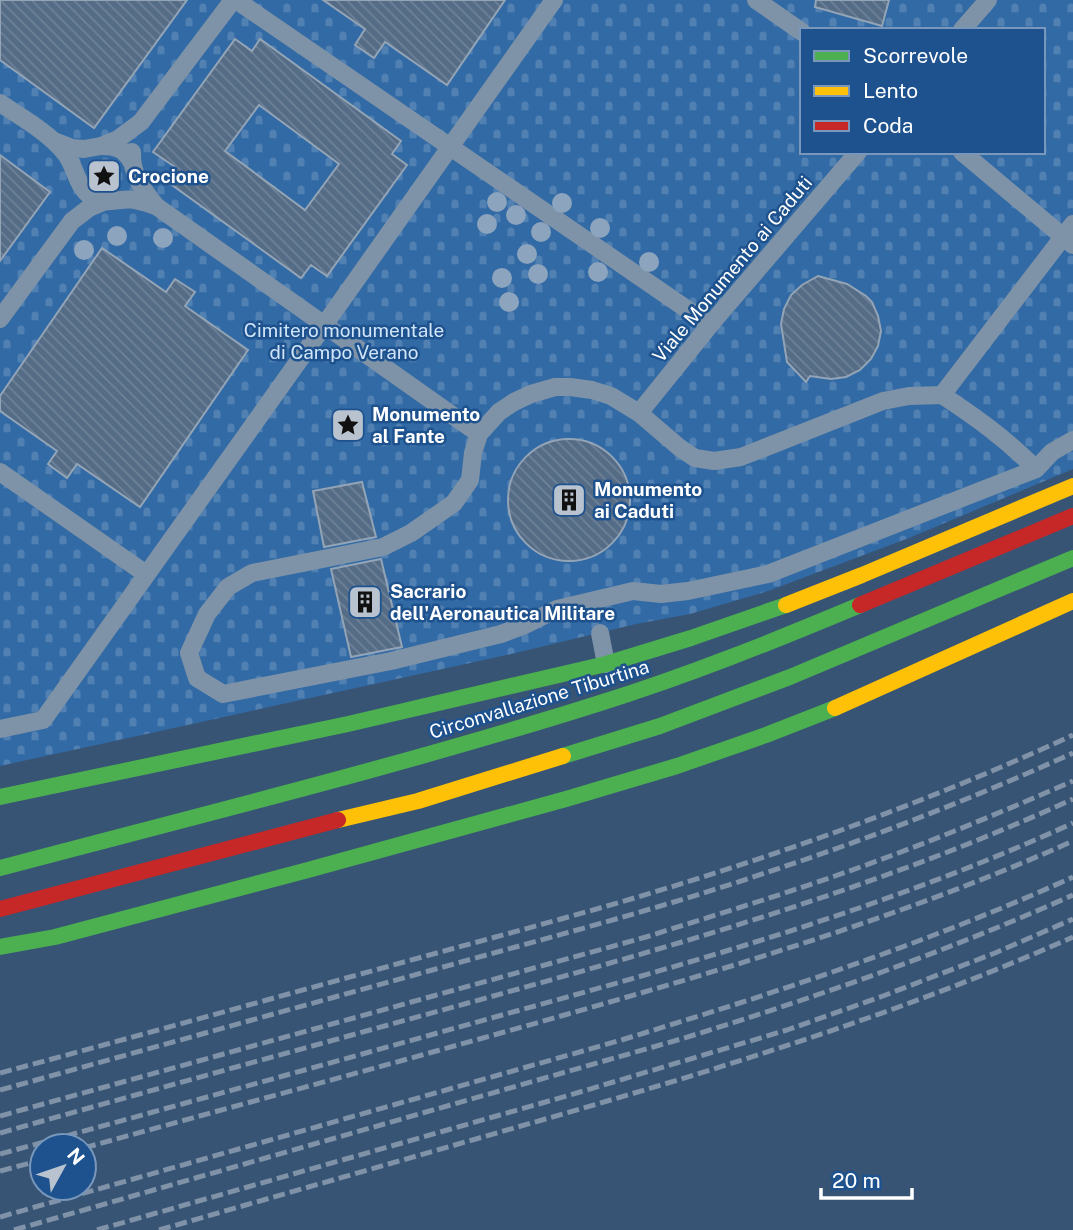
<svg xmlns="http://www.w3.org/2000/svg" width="1073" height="1230" font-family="'Public Sans',sans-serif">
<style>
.cemetery{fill:url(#cemetery-stones);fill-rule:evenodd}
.building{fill:url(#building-back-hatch);stroke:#93a4b6;stroke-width:2;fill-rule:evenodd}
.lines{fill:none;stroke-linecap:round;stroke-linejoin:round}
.lane{stroke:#7e93a8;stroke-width:18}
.fast{stroke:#4caf50;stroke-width:16}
.slow{stroke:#ffc107;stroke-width:16}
.jam{stroke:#c62828;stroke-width:16}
.rail{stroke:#7f92a7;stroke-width:5;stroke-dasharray:12 5;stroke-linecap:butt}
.tree{fill:#8ca4be}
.labels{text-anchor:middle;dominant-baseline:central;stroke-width:5;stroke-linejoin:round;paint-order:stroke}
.poi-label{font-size:19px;font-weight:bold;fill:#fff;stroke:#1e528e;text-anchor:start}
.street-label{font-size:19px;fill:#fff;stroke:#1e528e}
.park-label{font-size:19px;fill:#d1e5f9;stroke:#1e528e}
</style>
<defs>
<pattern id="cemetery-stones" width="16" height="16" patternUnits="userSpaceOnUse" patternTransform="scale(1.75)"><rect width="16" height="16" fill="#326aa5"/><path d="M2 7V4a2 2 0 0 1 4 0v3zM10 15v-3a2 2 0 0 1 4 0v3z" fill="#5180b2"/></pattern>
<pattern id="building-back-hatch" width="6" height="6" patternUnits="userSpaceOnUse" patternTransform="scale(1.75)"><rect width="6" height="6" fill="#556c86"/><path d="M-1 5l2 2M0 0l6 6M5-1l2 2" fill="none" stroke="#6e8298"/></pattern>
</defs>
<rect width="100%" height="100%" fill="#375475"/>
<!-- cemetery -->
<path class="cemetery" d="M0,0h1073v469l-164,69 -141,53 -78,23 -54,10 -125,30 -511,112zM802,30h241v122h-241z"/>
<!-- building -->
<g class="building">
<polygon points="0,0 187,0 94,128 0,60"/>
<polygon points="323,0 505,0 447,85 385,42 374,58 355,45 365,29"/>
<polygon points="816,0 889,0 882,26 815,7"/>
<path d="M235,39l17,12 8,-12 141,102 -9,13 15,11 -80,111 -16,-11 -10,13 -136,-98 10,-13 -22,-15zM259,105l80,59 -34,46 -80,-59z"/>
<polygon points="0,155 50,192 0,261"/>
<polygon points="102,248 166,292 175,279 195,292 185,306 248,350 140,507 77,464 67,478 48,464 57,451 0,411 0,396"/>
<polygon points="818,276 847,284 866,296 872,302 878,316 881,331 878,346 871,359 860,370 846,377 831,379 810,376 806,382 787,362 781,324 784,309 791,295 802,285"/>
<circle cx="569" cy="500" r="61"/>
<polygon points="362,482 376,537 324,547 313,491"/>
<polygon points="381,559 402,647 351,657 331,569"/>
</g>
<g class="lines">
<!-- lane -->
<g class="lane">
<polyline points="236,0 710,325"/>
<polyline points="756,0 802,32"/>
<polyline points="962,30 988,0"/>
<path d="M0,103c22,15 48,29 65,50 11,13 11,35 28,45 13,8 28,-1 42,2 7,1 14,4 21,6l323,228"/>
<polyline points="57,142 72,148 84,149 101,146 118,139 141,122 233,0"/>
<path d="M102,146c14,0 22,3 29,15"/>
<path d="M132,152c-1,22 11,38 24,54"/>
<polyline points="962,152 1073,245"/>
<path d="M1073,224l-131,171c35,23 64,44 94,74l16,-17 21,-12"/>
<polyline points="0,319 72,221 89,208 103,202"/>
<polyline points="942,395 909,396 883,401 741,457 714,461 695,458 680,448 639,413 611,396 592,390 570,387 555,387 531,394 514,402 499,412 479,434 473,453 470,480 454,503 411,533 383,547 252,573 228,587 207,614 189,653 197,678 223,694 391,661 501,634 525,625 557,609 633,591 661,594 688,591 768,574 1036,469"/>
<polyline points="639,413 710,325 858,152"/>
<polyline points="0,472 146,574"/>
<polyline points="600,633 606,664"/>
<polyline points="0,729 43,720 325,324 554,0"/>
</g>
<!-- fast -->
<g class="fast">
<polyline points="563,756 660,726 790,677 1073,558"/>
<polyline points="0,797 348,724 606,664 691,638 786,605"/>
<path d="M0,868c200,-53 400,-102 597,-164 90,-28 177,-63 263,-99"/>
<polyline points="0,947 55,937 308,870 566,799 677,766 766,735 835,708"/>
</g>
<!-- slow -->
<g class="slow">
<polyline points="786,605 862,575 1073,486"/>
<polyline points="835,708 1073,601"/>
<polyline points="338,820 418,801 563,756"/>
</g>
<!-- jam -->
<g class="jam">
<polyline points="860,605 1073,516"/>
<polyline points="0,909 338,820"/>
</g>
<!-- rail -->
<g class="rail">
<path d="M0,1073c142,-38 284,-78 426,-117 87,-24 175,-47 261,-74 131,-41 261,-89 386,-147"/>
<path d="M0,1090c145,-40 291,-81 436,-121 111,-31 223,-60 332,-97 103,-34 206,-74 305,-119"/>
<path d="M0,1116l646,-179c63,-20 126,-39 189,-61 81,-28 160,-61 238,-95"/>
<path d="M0,1133c156,-44 312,-87 468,-130 206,-57 411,-115 605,-204"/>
<path d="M84,1148c161,-45 323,-88 484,-134 172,-49 342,-100 505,-173"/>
<path d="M0,1154c165,-45 330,-91 495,-137 196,-54 393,-109 578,-194"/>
<polyline points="0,1171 42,1160"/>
<path d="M0,1217l618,-176c154,-47 308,-97 455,-164"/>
<path d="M14,1230l667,-191c133,-41 265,-87 392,-144"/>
<polyline points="97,1230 570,1095 787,1030 883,996 995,953 1073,919"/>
<path d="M159,1230c118,-34 237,-68 355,-102 189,-54 379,-111 559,-191"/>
</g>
</g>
<!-- trees -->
<g class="tree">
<circle cx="497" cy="202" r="10"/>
<circle cx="562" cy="203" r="10"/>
<circle cx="516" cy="215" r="10"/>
<circle cx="487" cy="224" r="10"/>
<circle cx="600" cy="228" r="10"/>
<circle cx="541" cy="232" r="10"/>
<circle cx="117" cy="236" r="10"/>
<circle cx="163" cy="238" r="10"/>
<circle cx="84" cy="250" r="10"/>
<circle cx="527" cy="254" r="10"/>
<circle cx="649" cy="262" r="10"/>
<circle cx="598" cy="272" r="10"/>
<circle cx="538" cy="274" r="10"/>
<circle cx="502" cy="278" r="10"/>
<circle cx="509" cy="302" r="10"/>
</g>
<!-- icons -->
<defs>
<g id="sight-square" transform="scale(1.75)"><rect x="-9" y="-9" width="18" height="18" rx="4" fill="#b9c3cf" stroke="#1e528e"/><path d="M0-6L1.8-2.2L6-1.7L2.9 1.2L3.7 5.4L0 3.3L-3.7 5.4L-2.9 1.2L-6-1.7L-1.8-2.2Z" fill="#111"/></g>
<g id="building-square" transform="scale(1.75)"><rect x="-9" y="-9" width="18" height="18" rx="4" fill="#b9c3cf" stroke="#1e528e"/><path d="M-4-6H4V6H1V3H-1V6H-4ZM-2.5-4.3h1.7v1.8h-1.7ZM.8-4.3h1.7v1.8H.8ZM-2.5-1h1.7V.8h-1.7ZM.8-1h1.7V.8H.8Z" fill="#111"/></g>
</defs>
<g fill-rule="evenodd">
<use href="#sight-square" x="104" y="176"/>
<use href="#sight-square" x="348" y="425"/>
<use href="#building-square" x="569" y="500"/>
<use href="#building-square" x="365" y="602"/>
</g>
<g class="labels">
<!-- poi labels -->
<g class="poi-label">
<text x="128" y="176">Crocione</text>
<text x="372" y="414">Monumento<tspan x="372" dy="22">al Fante</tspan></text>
<text x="594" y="489">Monumento<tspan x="594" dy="22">ai Caduti</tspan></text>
<text x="390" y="591">Sacrario<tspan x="390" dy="22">dell'Aeronautica Militare</tspan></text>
</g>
<!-- street labels -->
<g class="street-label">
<text transform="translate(732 269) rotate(-50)">Viale Monumento ai Caduti</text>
<text transform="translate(539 699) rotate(-17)">Circonvallazione Tiburtina</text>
</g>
<!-- park labels -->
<g class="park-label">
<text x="344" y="330">Cimitero monumentale<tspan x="344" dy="22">di Campo Verano</tspan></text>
</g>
</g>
<!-- legend -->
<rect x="800" y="28" width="245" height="126" fill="#1e528e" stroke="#7897bb" stroke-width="2"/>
<rect x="814" y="51" width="35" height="10" fill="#4caf50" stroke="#7897bb" stroke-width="2"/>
<text x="863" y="63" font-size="21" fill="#ffffff">Scorrevole</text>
<rect x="814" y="86" width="35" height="10" fill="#ffc107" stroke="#7897bb" stroke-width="2"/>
<text x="863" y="98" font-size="21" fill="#ffffff">Lento</text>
<rect x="814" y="121" width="35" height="10" fill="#c62828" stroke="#7897bb" stroke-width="2"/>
<text x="863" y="133" font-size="21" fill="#ffffff">Coda</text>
<!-- north arrow -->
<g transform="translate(63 1167) rotate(50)"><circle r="33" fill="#1e528e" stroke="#7897bb" stroke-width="2"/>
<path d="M0-5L12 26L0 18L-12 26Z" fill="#b9c3cf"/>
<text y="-10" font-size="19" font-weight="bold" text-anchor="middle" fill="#ffffff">N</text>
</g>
<!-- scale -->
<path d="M821 1188v10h91v-10" fill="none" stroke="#ffffff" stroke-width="3.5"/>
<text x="832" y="1188" font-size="21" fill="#ffffff" stroke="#1e528e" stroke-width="5" paint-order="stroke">20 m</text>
</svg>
